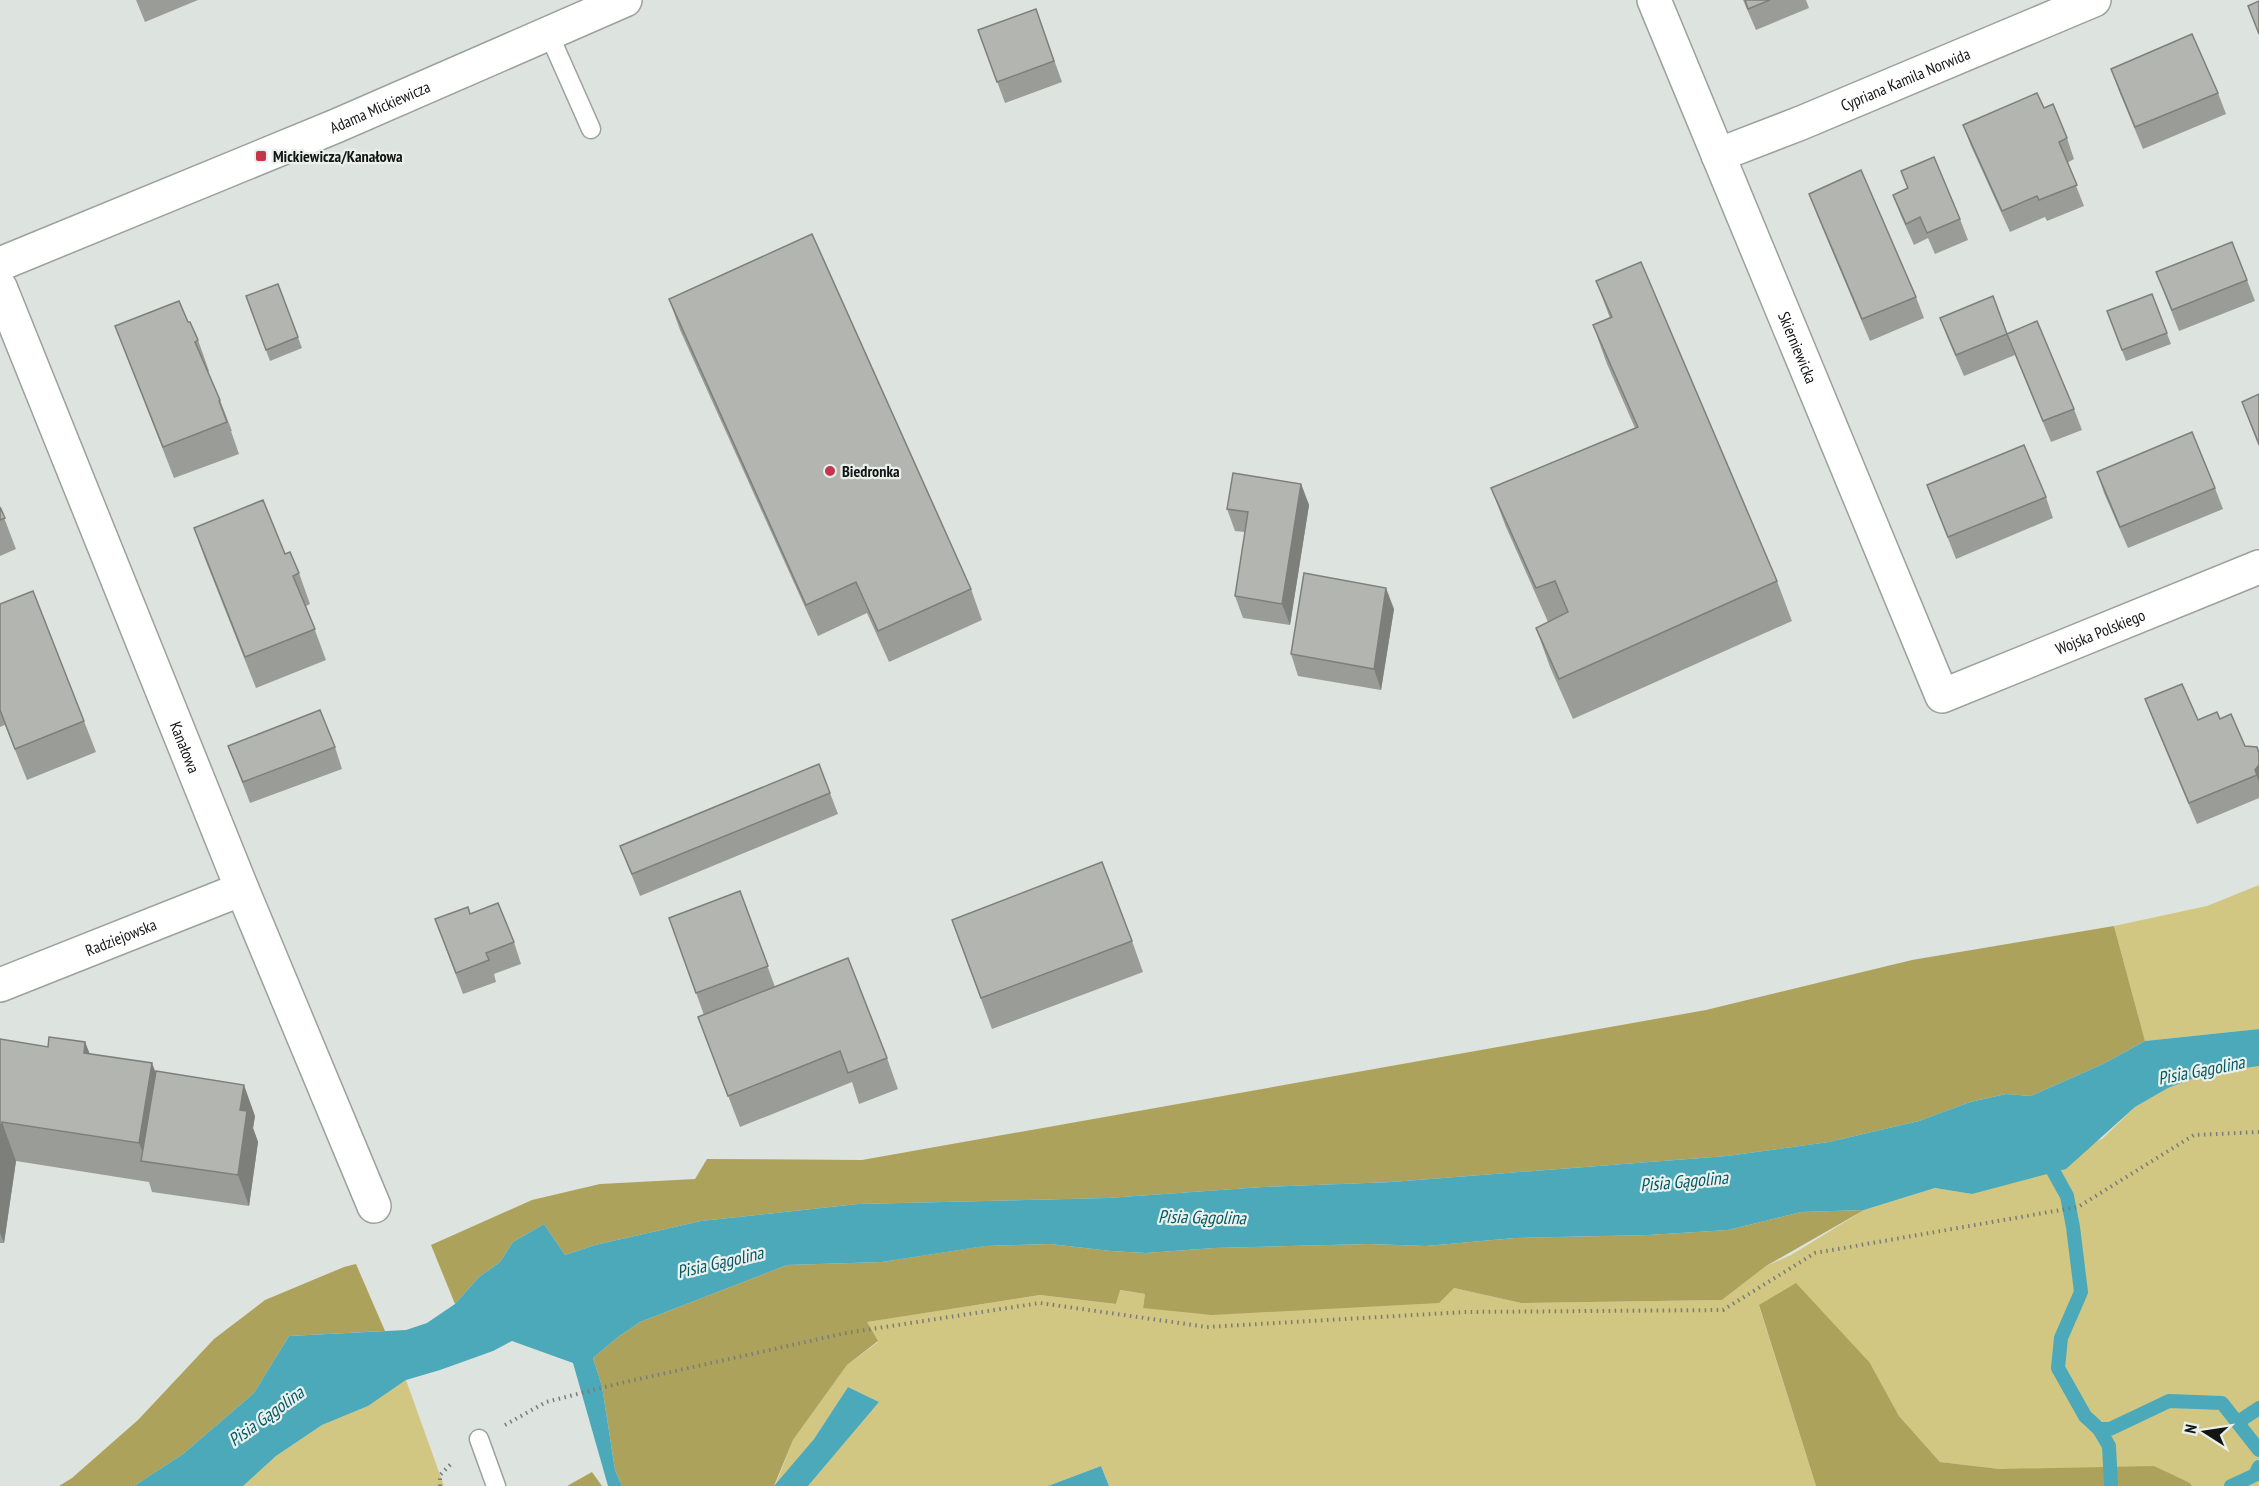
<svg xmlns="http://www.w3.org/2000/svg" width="2259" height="1486" font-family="'PT Sans Narrow',sans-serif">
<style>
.green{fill:#d2c782}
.forest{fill:#ada25c}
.water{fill:#4ba9ba}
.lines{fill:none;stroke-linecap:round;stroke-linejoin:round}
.stream{stroke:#4ba9ba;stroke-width:14}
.lane-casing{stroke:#9ba19d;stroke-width:21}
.street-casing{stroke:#9ba19d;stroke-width:36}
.secondary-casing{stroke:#9ba19d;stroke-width:36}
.path{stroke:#797d7a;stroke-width:4;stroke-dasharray:1.5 4.5;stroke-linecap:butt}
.lane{stroke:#fff;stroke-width:18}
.street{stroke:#fff;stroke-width:33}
.secondary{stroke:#fff;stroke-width:33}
.wall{fill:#9a9d97}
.shaded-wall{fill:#7d7f7b}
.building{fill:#b3b6b0;stroke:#7d7f7b;stroke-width:1.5}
.poi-dot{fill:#c5354c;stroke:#eaf0ec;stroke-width:2}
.labels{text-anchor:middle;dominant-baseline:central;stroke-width:4.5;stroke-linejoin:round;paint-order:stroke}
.street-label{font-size:16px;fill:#131514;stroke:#eaf0ec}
.poi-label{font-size:16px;font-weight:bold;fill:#131514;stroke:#eaf0ec;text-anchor:start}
.water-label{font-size:18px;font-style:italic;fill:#045966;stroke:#eaf0ec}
</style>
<rect width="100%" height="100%" fill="#dde3de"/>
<!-- green -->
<g class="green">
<polygon points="2259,885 2259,1029 2145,1041 2114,926 2207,906"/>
<polygon points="2254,1066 2259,1066 2259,1486 2192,1486 2190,1483 2000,1469 1940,1462 1899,1416 1870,1363 1759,1306 1816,1486 1109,1486 1101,1466 1048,1486 808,1486 879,1402 848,1387 814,1439 775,1486 793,1440 847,1365 878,1342 866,1322 1040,1295 1116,1304 1119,1290 1145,1294 1143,1307 1454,1288 1521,1303 1722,1300 1766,1266 1791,1255 1864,1210 1935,1188 1972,1194 2102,1139 2135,1107 2168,1088 2208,1073"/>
<polygon points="406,1380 444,1486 243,1486 276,1456 322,1425 368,1406"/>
</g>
<!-- forest -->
<g class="forest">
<polygon points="2114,926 2145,1041 2103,1064 2031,1096 2006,1094 1970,1102 1919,1121 1829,1142 1727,1156 1392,1182 1263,1187 1108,1198 858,1204 701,1221 595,1245 565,1255 544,1224 513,1242 500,1262 479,1277 455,1304 431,1245 532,1200 600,1184 695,1179 707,1159 862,1160 1706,1010 1912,960"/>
<polygon points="1864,1210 1766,1266 1722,1300 1521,1303 1454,1288 1439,1303 1212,1315 1143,1308 1145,1294 1120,1290 1116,1304 1040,1295 867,1322 878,1341 847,1365 793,1440 774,1486 622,1486 615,1470 602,1386 593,1358 618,1337 640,1322 787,1265 882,1262 984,1246 1050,1244 1111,1251 1146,1253 1214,1248 1369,1244 1426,1246 1515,1238 1648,1235 1728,1230 1801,1212"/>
<polygon points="356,1264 385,1331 289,1336 254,1393 183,1454 134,1486 59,1486 72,1478 138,1420 214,1339 265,1300 344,1267"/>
<polygon points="1796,1283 1870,1363 1899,1416 1940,1462 2000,1469 2154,1466 2190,1483 2192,1486 1816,1486 1759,1305"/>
<polygon points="592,1472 602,1486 567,1486"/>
</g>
<!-- water -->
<g class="water">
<polygon points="2259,1029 2259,1066 2208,1073 2168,1088 2135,1107 2066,1169 1972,1194 1935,1188 1864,1210 1801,1212 1728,1230 1648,1235 1515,1238 1426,1246 1369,1244 1214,1248 1146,1253 1111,1251 1050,1244 985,1246 882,1262 787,1265 640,1322 618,1337 593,1358 602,1386 615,1470 622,1486 608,1486 573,1363 512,1341 493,1351 440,1370 406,1380 368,1406 322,1425 276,1456 243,1486 134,1486 183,1454 254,1393 289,1336 406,1330 427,1323 455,1304 479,1277 500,1262 513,1242 544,1224 565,1255 595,1245 701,1221 858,1204 1108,1198 1263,1187 1392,1182 1727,1156 1829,1142 1919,1121 1970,1102 2006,1094 2031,1096 2103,1064 2145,1041"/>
<polygon points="848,1387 879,1402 808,1486 774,1486 814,1439"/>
<polygon points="1101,1466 1109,1486 1048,1486"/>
</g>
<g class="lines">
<!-- stream -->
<g class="stream">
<polyline points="2046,1158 2067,1196 2073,1227 2081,1292 2061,1338 2058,1368 2085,1416 2099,1429 2110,1429 2169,1401 2222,1403 2259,1450"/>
<polyline points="2238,1422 2259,1408"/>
<polyline points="2099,1429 2109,1446 2111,1486"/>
<polyline points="2231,1486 2255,1475 2259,1467"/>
</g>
<!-- lane casing -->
<g class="lane-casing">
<g id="lane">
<polyline points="548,32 591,129"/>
<polyline points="479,1439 496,1486"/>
</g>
</g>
<!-- street casing -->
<g class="street-casing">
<g id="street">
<path id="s1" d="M1654,0l288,696 317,-129"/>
<path id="s2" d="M1718,155l83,-32 293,-123"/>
<path id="s3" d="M0,287l242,602 132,317"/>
<path id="s4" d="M0,985l242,-96"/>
</g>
</g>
<!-- secondary casing -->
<g class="secondary-casing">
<g id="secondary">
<path id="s5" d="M0,264l336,-138 289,-126"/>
</g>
</g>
<!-- path -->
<g class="path">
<polyline points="505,1425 546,1402 621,1383 846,1333 1040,1303 1207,1327 1466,1312 1723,1310 1815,1253 2078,1207 2194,1135 2259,1132"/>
<polyline points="440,1486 440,1475 453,1462"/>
</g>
<!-- lane -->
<use href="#lane" class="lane"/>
<!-- street -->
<use href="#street" class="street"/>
<!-- secondary -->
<use href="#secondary" class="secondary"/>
</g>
<!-- wall -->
<g class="wall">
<polygon points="136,0 198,0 145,22"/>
<polygon points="1743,0 1806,0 1809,8 1756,30"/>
<polygon points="1036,9 1062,82 1005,103 978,30"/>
<polygon points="2111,69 2218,93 2226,114 2143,149 2119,91"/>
<polygon points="2044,108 2067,138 2074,159 2067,163 2084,206 2047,221 2045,217 2010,232 1971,146 1963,125"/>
<polygon points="1901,171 1960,219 1968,240 1935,254 1928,238 1914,245 1901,216 1893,195 1907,188"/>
<polygon points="1809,194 1916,297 1924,318 1870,341 1817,215"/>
<polygon points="2156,272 2247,280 2255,301 2179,331"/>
<polygon points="1596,281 1777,581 1792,621 1573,719 1550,667 1536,628 1548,622 1506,527 1491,488 1635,428 1607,364 1593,325 1610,318"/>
<polygon points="278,284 302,348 270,361 246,296"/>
<polygon points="2152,294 2171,344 2126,361 2107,311"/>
<polygon points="669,299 971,589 982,620 889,662 867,613 818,636 680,330"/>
<polygon points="1940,318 2007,334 2015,355 1964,376 1948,339"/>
<polygon points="188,322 198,340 209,371 208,372 220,400 232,431 231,431 239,454 174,478 115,326"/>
<polygon points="2007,334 2074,409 2082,430 2051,442 2015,355"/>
<polygon points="2259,394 2259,447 2242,402"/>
<polygon points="2097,472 2215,488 2223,509 2128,548 2104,493"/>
<polygon points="1301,484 1309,505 1290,625 1243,618 1235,596 1245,532 1235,531 1227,509"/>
<polygon points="1927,485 2046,497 2053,518 1956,559"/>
<polygon points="0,507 16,549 0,556"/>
<polygon points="194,528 285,554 299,573 310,604 306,606 326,660 256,688 205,559"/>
<polygon points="0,604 84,721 96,752 27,780 5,725 0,727"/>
<polygon points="1394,609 1381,690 1298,676 1291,654"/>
<polygon points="2145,699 2198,720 2220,719 2245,746 2259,753 2259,798 2197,824 2153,720"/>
<polygon points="228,746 335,747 342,769 250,803"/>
<polygon points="830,793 838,814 640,896 620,846"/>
<polygon points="740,891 775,987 887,1058 898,1089 859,1104 852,1082 740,1127 698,1017 704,1015 669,918"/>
<polygon points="470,914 514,942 521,964 494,974 496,982 463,994 435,919"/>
<polygon points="952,920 1132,941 1143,972 992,1029"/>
<polygon points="0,1039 48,1047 85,1042 90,1054 156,1071 255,1116 253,1128 258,1142 249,1206 152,1192 149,1182 16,1161 4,1243 0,1243"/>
</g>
<!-- shaded-wall -->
<g class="shaded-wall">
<polygon points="1301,484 1309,505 1290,625 1282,604"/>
<polygon points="1386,588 1394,609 1381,690 1374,669"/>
<polygon points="2259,765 2259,782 2255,770"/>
<polygon points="85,1042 100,1082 84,1053"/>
<polygon points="152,1063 167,1102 146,1161 139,1143"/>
<polygon points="244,1085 255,1116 253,1128 258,1142 249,1206 238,1175 240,1110"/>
<polygon points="2,1122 16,1161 4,1243 0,1233 0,1132"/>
</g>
<!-- building -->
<g class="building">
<polygon points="1745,0 1770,0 1748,9"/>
<polygon points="2259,1 2259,34 2248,6"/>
<polygon points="1036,9 1054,61 997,82 978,30"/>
<polygon points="2192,34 2218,93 2135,127 2111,69"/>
<polygon points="2037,93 2044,108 2053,104 2067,138 2059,142 2077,185 2039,200 2037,196 2002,211 1963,125"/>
<polygon points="1934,157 1960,219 1927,233 1920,217 1906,224 1893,195 1908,188 1901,171"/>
<polygon points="1861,170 1916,297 1862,319 1809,194"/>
<polygon points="812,234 971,589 878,631 856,582 806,605 669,299"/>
<polygon points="2232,242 2247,280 2172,310 2156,272"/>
<polygon points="1641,262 1777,581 1559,679 1536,628 1568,612 1555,581 1536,588 1491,488 1638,427 1593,325 1612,317 1596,281"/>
<polygon points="278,284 298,337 266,350 246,296"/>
<polygon points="2152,294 2167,333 2122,350 2107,311"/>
<polygon points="1993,296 2007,334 1956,355 1940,318"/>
<polygon points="179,301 188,322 190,322 198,340 195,342 220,400 219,401 227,422 163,447 115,326"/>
<polygon points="2037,321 2074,409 2043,421 2007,334"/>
<polygon points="2259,394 2259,444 2242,402"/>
<polygon points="2192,432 2215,488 2120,527 2097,472"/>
<polygon points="2024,445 2046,497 1948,537 1927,485"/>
<polygon points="1233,473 1301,484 1282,604 1235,596 1248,512 1227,509"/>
<polygon points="263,500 285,554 290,552 299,573 293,576 315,629 245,657 194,528"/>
<polygon points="0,507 5,518 0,520"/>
<polygon points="1304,573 1386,588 1374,669 1291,654"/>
<polygon points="33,591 84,721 15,749 0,710 0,604"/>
<polygon points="2182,684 2198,720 2217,712 2220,719 2231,714 2245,746 2257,747 2259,753 2259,765 2255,770 2257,775 2189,803 2145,699"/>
<polygon points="320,710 335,747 243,782 228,746"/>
<polygon points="819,764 830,793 632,874 620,846"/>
<polygon points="1102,862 1132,941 981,998 952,920"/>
<polygon points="740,891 768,966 696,993 669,918"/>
<polygon points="498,903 514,942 486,953 489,960 456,973 435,919 468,907 470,914"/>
<polygon points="848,958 887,1058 848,1073 840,1051 728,1096 698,1017"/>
<polygon points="49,1037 85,1042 84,1053 152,1063 139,1143 2,1122 0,1132 0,1039 48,1047"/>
<polygon points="156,1071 244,1085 240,1110 247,1111 238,1175 141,1161"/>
</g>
<!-- markers -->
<g class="poi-dot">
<rect x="255" y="150" width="12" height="12" rx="3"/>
<circle cx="830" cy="471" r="6"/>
</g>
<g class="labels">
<!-- street labels -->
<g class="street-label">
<text stroke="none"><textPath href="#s2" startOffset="202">Cypriana Kamila Norwida</textPath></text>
<text stroke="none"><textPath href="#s5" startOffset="411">Adama Mickiewicza</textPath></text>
<text stroke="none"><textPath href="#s1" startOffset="376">Skierniewicka</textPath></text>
<text stroke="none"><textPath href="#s1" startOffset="924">Wojska Polskiego</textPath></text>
<text stroke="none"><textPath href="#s3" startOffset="496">Kanałowa</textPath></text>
<text stroke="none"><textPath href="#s4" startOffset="130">Radziejowska</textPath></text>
</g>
<!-- poi labels -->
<g class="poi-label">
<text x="273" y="156">Mickiewicza/Kanałowa</text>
<text x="842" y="471">Biedronka</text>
</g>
<!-- water labels -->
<g class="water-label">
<text transform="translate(2201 1070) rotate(-11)">Pisia Gągolina</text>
<text transform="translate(1684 1181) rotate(-5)">Pisia Gągolina</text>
<text transform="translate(1202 1217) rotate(1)">Pisia Gągolina</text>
<text transform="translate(720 1262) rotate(-13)">Pisia Gągolina</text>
<text transform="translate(266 1416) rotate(-36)">Pisia Gągolina</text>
</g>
</g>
<!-- north arrow -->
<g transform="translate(2205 1432) rotate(282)" stroke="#eaf0ec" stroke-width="4.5" paint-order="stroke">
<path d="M0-4.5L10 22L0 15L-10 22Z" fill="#131514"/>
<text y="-9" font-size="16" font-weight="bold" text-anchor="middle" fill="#131514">N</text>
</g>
</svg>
